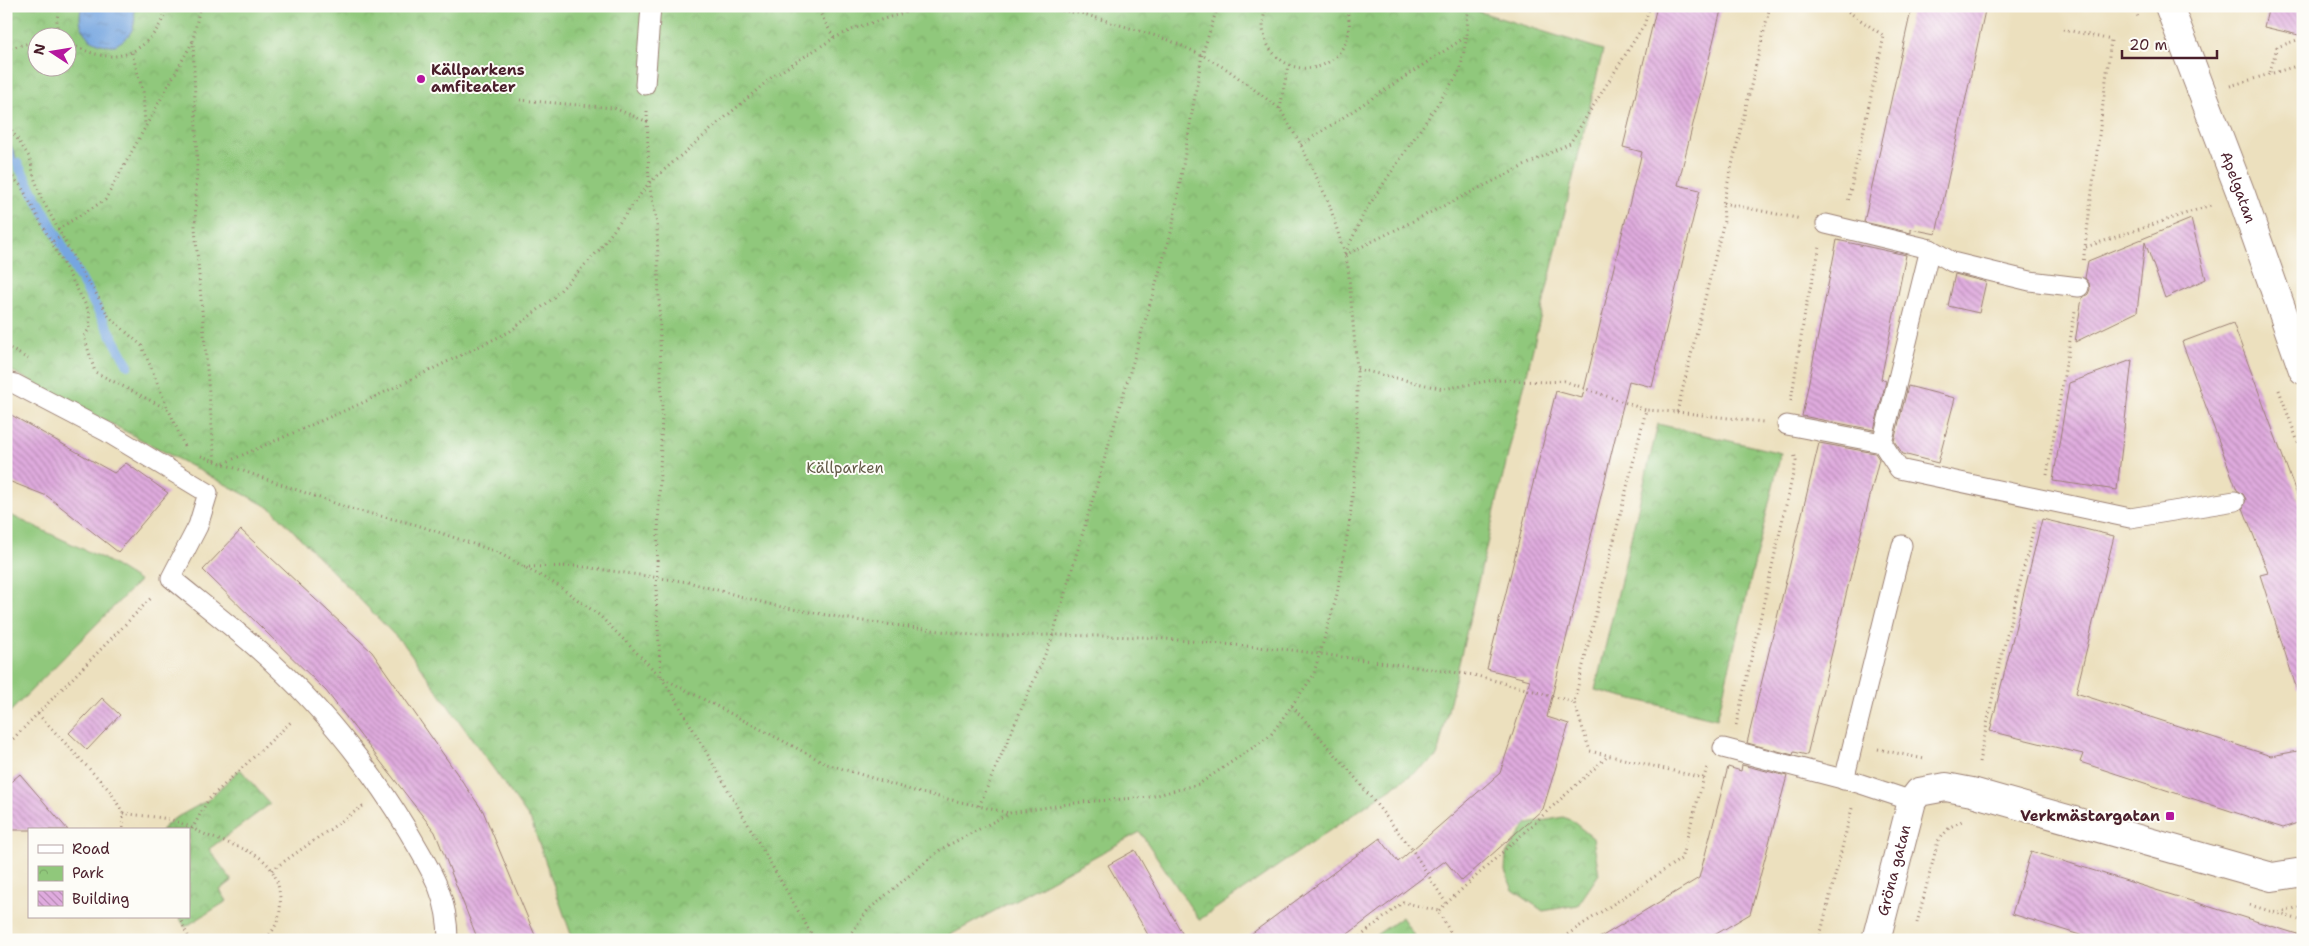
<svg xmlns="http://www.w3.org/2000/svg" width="2309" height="946" font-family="'Shantell Sans',sans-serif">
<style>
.green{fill:#90c87b;stroke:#6d7453}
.park{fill:url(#park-crowns);stroke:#6d7453;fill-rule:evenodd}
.water{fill:url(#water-ripples);stroke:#606286}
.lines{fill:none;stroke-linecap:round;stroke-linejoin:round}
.stream{stroke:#76a6e0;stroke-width:10}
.building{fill:url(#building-back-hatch)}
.lane-casing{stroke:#9b8074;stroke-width:21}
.street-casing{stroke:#9b8074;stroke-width:30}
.path{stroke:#9b8074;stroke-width:3;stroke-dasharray:1 4;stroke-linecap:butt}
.lane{stroke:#fff;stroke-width:19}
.street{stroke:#fff;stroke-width:28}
.poi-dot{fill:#b5179e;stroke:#fdfcf7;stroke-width:2}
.labels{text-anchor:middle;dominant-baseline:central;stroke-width:4;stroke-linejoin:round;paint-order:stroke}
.poi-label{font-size:15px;font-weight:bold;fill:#4a1f2b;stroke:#fdfcf7;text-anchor:start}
.street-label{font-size:15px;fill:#4a1f2b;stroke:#fdfcf7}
.park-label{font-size:15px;fill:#625a47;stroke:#fdfcf7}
</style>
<defs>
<pattern id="park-crowns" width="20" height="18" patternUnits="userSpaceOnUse" patternTransform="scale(1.25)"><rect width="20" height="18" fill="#90c87b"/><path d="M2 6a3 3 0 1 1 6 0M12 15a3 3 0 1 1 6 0" fill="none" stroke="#7eab6a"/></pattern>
<pattern id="water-ripples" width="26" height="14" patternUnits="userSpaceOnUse" patternTransform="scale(1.25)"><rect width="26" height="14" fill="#76a6e0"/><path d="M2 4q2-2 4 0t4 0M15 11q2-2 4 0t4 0" fill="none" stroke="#6387b6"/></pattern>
<pattern id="building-back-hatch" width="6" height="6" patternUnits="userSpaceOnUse" patternTransform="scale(1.25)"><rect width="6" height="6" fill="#dfabde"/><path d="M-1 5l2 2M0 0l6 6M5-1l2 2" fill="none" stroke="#b78bb4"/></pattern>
</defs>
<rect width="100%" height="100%" fill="#fdfcf7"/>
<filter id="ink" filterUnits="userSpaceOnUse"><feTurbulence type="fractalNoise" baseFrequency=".02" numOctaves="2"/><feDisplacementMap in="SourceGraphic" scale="10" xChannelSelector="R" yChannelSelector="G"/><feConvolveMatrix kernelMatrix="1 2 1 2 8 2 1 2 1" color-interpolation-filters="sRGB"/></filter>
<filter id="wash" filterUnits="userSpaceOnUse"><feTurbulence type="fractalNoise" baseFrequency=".0096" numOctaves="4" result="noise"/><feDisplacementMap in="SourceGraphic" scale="20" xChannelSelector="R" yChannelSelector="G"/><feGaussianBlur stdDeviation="1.12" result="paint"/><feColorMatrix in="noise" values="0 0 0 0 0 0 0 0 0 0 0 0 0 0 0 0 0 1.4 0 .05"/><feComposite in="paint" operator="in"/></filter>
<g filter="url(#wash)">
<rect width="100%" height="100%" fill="#ece0be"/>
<!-- green -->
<polygon class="green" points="6,513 104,559 139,581 6,716"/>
<!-- park -->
<g class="park">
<path d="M6,6h1455l142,44 -166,707 -238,163 -59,-88 -199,108h-368l-42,-119 -125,-174 -134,-138 -266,-141zM38,38h30v30h-30z"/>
<polygon points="1658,424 1781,453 1717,719 1595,690"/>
<polygon points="240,769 270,804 209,849 232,881 220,890 227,901 185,927 179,917 189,917 189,830 161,830 172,820 208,800"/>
<polygon points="1563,817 1571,820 1593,838 1599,874 1578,905 1543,911 1513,890 1505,871 1506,854 1527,824"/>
<polygon points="1402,917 1417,940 1369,940"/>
</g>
<!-- water -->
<g class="water">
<path d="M82,6h51c5,18 -1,31 -18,39 -23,2 -41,-14 -33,-39z"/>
<polygon points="6,136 15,154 17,163 6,162"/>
</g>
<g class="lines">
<!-- stream -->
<polyline class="stream" points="17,163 128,365"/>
</g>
<g id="blocks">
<!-- building -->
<g class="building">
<polygon points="1657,6 1722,6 1678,185 1700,190 1652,387 1629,381 1547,717 1569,724 1543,809 1462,881 1445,861 1340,940 1243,940 1380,838 1398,862 1500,773 1530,680 1487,669 1556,391 1582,398 1642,152 1623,147"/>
<polygon points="1912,6 1986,6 1936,234 1911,229 1911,233 1864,222"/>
<polygon points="2269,6 2303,6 2303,36 2264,27"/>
<polygon points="2191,219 2206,279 2165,298 2145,242 2137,312 2075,342 2082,298 2088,294 2090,289 2089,283 2085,278 2088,261"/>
<polygon points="1837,240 1906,255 1881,379 1886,381 1874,430 1802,416"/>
<polygon points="1955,274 1986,282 1979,313 1948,306"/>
<polygon points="2233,323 2303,511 2303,689 2297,690 2260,575 2268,573 2243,508 2246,499 2243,494 2237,490 2182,342"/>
<polygon points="2132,360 2117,490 2053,481 2069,383"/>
<polygon points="1908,386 1955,398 1938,463 1903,454 1894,441"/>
<polygon points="6,412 114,473 126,463 168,493 118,552 47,496 6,480"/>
<polygon points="1819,443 1875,453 1879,459 1807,755 1794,752 1793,755 1747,743"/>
<polygon points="2042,519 2114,536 2076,693 2271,756 2303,750 2303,821 2283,828 2080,762 2083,754 1990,731"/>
<polygon points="241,530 372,652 483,811 537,940 478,940 435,832 326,691 203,570"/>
<polygon points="102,698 120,715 87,750 69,733"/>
<polygon points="1742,765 1787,776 1750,914 1706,940 1596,940 1699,878 1728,767 1741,771"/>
<polygon points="20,774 68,830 6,830 6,786"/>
<polygon points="1135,850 1186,940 1151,940 1108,865"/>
<polygon points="2031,851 2297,934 2296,940 2096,940 2012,914"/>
</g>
</g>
</g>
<g filter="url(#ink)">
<use href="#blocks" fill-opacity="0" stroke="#9b8074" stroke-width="1"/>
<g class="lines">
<!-- lane casing -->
<g class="lane-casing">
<g id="lane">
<polyline points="645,85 651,6"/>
<polyline points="1826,224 1930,249 1952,262 2030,281 2079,287"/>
<path d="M6,382l9,2 92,48 101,61 -10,33 -27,52c27,22 55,44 82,67 61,53 114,118 155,186 22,38 40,63 40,109"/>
<polyline points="1787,425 1882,443 1899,469 2130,518 2235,501"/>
<polyline points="1882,443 1930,249"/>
<polyline points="1723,748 1858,783 1912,801"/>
<polyline points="1844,780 1902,545"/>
</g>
</g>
<!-- street casing -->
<g class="street-casing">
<g id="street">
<path id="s1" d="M2169,6l72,188 62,176"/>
<path id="s2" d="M1876,940l36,-139 7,-9 27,-5 26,5 300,85 31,-5"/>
</g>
</g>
<!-- path -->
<g class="path">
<polyline points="34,6 59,7"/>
<path d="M60,6c-3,10 -6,23 2,32"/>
<polyline points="200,6 193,40 197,159 195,228 215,463"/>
<polyline points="816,6 834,38"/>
<path d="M1267,6c-21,52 47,87 76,41 8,-12 8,-28 2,-41"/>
<polyline points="1840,6 1884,36 1848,202"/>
<polyline points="2134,6 2139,20"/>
<polyline points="2063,29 2111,40 2083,263"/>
<polyline points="48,38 58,34"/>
<path d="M68,42c29,17 58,22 82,-4 8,-9 15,-20 16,-32"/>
<polyline points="6,49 38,41"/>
<polyline points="132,53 143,92 145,125"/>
<polyline points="2270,72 2277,47 2303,38"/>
<polyline points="2230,86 2303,64"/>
<polyline points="520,100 614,108 648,122"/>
<polyline points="1280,109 1288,65"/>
<polyline points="647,111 649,183 657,224 658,264 662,412 656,596 661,677 827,764 917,792 1009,813"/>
<polyline points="6,122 30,158 34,177 42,199 84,277 93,288 109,317 142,346 168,409"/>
<polyline points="1301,145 1467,36 1468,6"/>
<polyline points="6,170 21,186 89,311 90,328 84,336 95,372 169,410 185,448"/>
<polyline points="1723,203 1801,219"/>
<polyline points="58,229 105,200 193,41"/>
<polyline points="53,241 62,236"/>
<polyline points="2086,247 2214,204"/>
<polyline points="1345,254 1365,211 1460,71 1467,36"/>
<polyline points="1345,255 1570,143 1644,25 1650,6"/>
<polyline points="6,346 28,359"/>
<polyline points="1357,369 1443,389 1494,380 1545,382 1564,381 1646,410"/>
<polyline points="2279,390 2303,456"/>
<polyline points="1791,401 1806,306 1820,247"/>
<polyline points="1677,412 1763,422"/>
<polyline points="201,456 351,509 414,524 497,552 557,585 599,615 661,677 676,700 815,940"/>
<polyline points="224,463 362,403 509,332 551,300 599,250 649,183 772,77 834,38 858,27 926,6"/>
<polyline points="2047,475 2075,311"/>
<polyline points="524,567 577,566 688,582 776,606 855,620 979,636 1053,635 1144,637 1291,650 1474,675 1574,702"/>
<polyline points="1292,706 1349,770 1411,848 1446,903"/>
<polyline points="38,714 110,791 123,813 123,830"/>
<polyline points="1736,725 1796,461 1794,453"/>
<polyline points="6,746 153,596"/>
<polyline points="1878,749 1924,759"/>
<polyline points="1979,762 1999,667 2035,523"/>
<polyline points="1703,778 1590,751 1574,702 1646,410 1677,412 1724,221 1723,203 1770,6"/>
<polyline points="979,806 1051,641 1172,229 1202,55 1218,6"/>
<path d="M123,813c16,3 34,3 49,7 14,4 26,12 39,17 34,13 66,17 69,61 2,16 -4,31 -15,42"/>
<polyline points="192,829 208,800 293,720"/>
<polyline points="272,870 363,806"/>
<polyline points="2250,905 2303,921"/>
<polyline points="2279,913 2303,906"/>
<polyline points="179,917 190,940"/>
<polyline points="1917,923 1938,841 1950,827 1962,821"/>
<polyline points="846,940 868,910 941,849 1010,813 1082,802 1150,797 1199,784 1270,736 1313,676 1336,599 1350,519 1357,449 1357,369 1348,266 1329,203 1301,145 1280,109 1228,70 1202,55 1169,40 1084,14 1036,6"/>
<polyline points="1356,940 1403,902 1438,911"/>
<polyline points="1455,940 1438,911 1608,756"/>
<polyline points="1559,940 1681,859 1707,767"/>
<polyline points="1819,940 1852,808"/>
</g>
<!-- lane -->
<use href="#lane" class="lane"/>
<!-- street -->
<use href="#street" class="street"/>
</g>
</g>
<!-- markers -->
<g class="poi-dot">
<circle cx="421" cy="79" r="5"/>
<rect x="2165" y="811" width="10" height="10" rx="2.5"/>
</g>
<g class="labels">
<!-- poi labels -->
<g class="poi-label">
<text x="431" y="70">Källparkens<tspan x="431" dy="17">amfiteater</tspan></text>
<text x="2160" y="816" text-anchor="end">Verkmästargatan</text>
</g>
<!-- street labels -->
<g class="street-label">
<text stroke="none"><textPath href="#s1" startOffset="194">Apelgatan</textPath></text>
<text stroke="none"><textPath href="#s2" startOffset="72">Gröna gatan</textPath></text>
</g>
<!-- park labels -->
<g class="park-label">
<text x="845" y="468">Källparken</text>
</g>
</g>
<!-- margin -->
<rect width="2309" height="946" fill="none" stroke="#fdfcf7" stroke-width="25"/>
<!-- legend -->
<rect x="28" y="828" width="162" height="90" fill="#fdfcf7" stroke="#b5a4a5"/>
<rect x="38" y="845" width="25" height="8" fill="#ffffff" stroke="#b5a4a5"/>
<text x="72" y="854" font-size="15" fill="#4a1f2b">Road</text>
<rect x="38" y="866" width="25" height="15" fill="url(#park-crowns)" stroke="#b5a4a5"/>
<text x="72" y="878" font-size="15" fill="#4a1f2b">Park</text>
<rect x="38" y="891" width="25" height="15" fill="url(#building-back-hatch)" stroke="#b5a4a5"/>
<text x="72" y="904" font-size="15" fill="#4a1f2b">Building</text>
<!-- north arrow -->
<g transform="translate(52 52) rotate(282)"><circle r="24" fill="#fdfcf7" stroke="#b5a4a5"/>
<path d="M0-4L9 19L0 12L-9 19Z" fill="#b5179e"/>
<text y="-8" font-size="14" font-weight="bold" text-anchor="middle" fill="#4a1f2b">N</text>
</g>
<!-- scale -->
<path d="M2122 50v8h95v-8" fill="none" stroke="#4a1f2b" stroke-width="2.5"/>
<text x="2129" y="50" font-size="15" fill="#4a1f2b" stroke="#fdfcf7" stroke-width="4" paint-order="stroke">20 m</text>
</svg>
